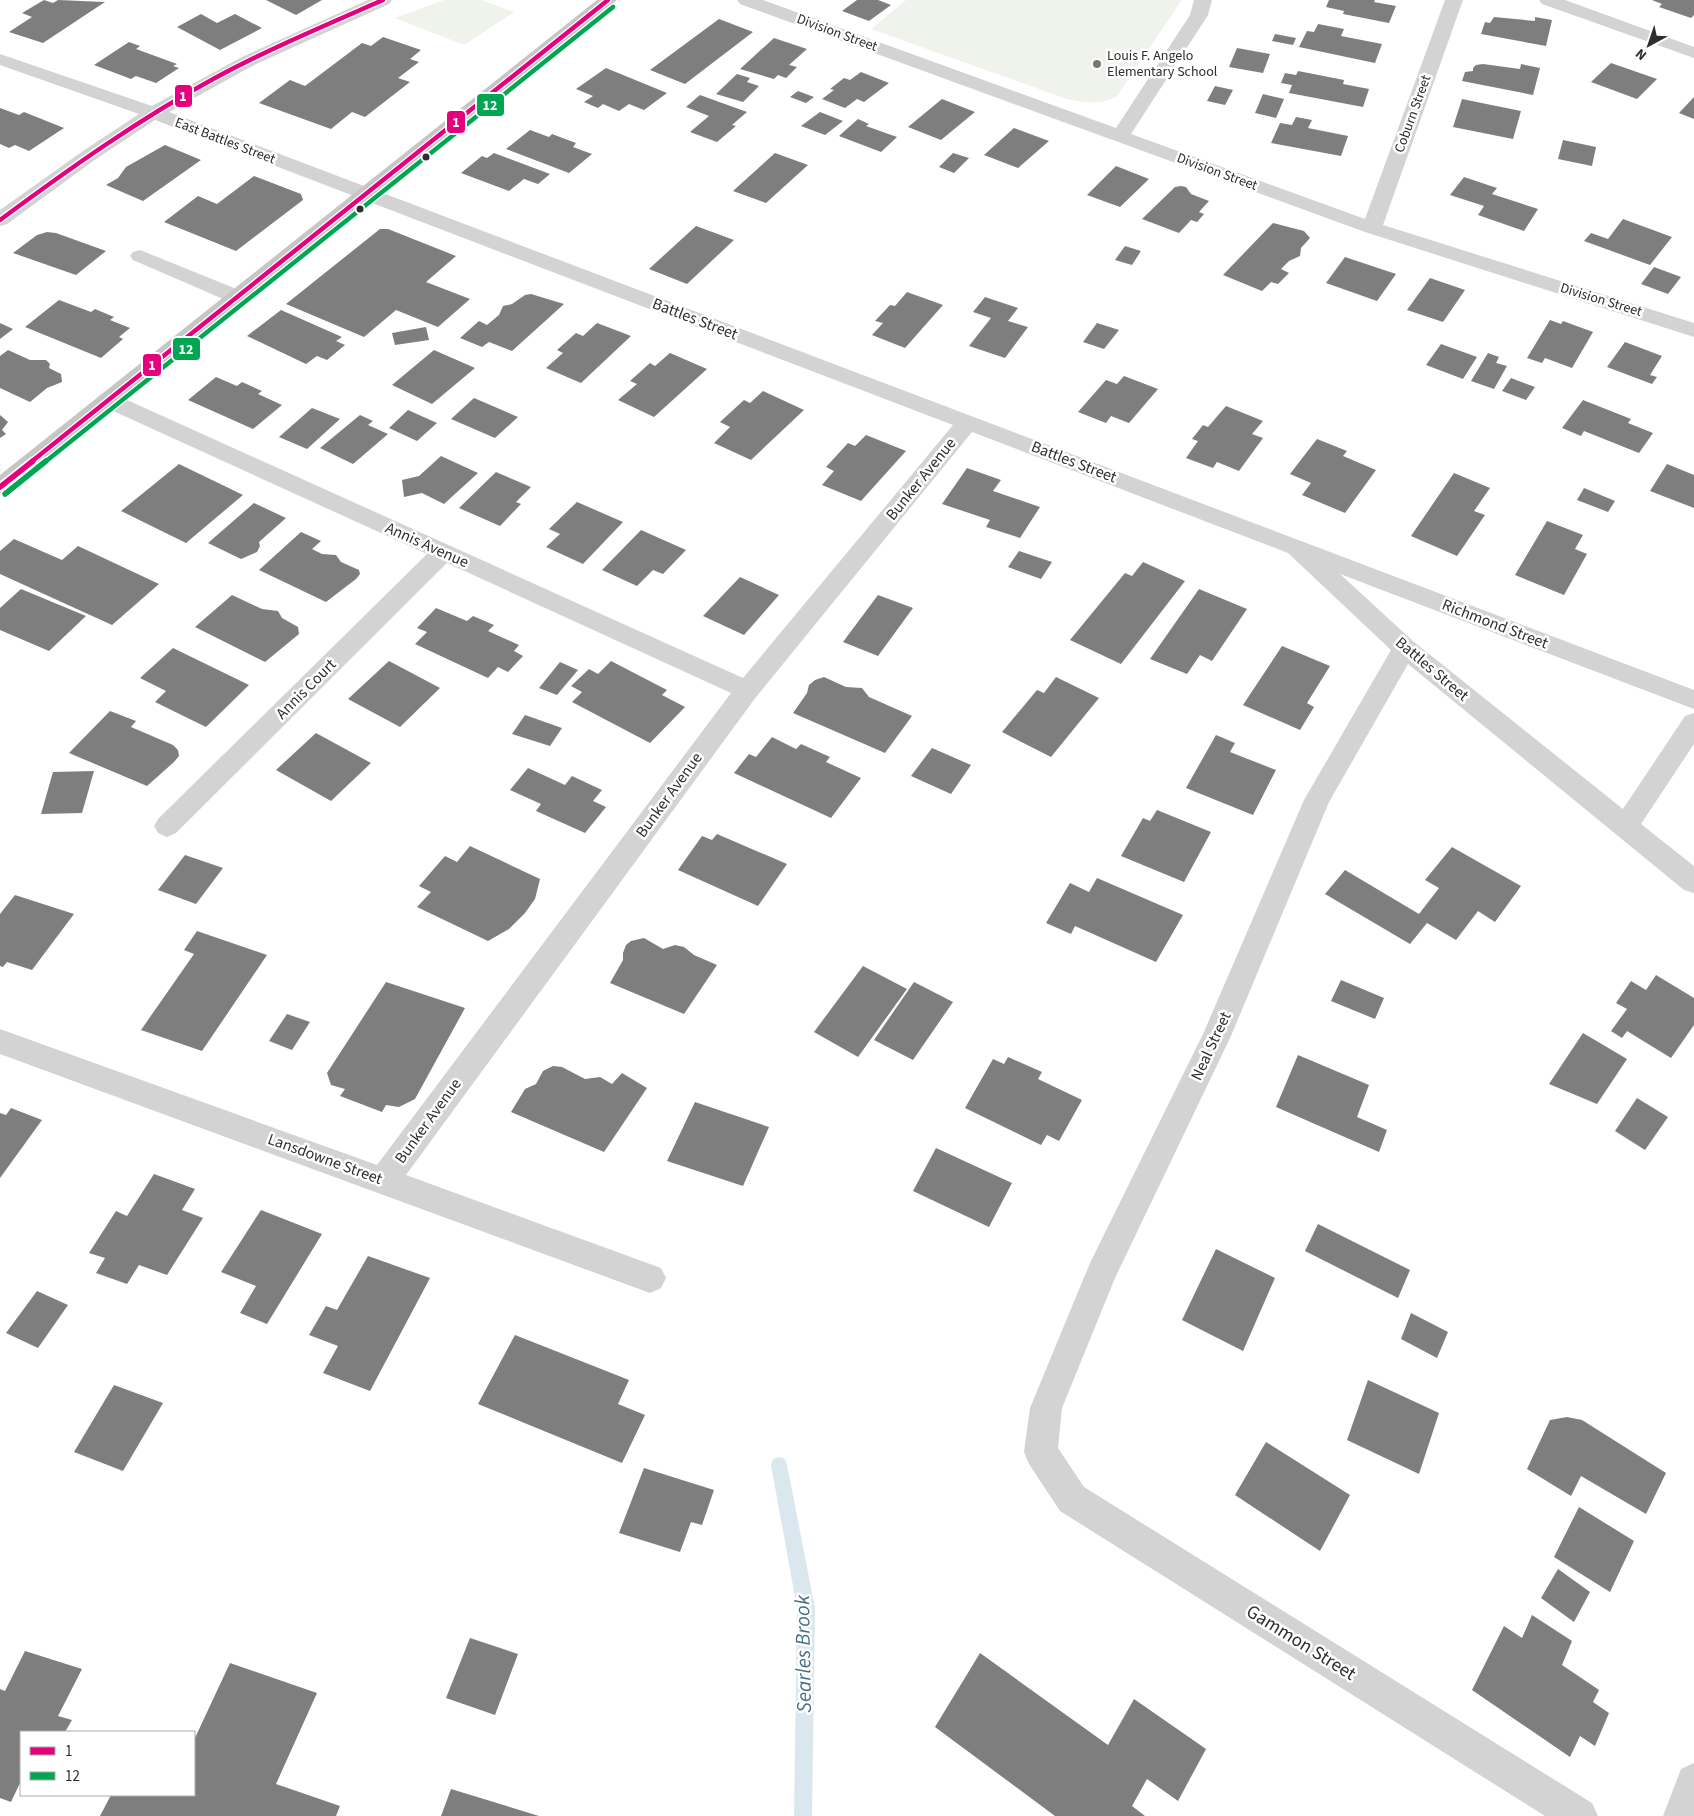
<svg xmlns="http://www.w3.org/2000/svg" width="1694" height="1816" font-family="'Source Sans 3',sans-serif">
<style>
.green{fill:#f0f3ec}
.lines{fill:none;stroke-linecap:round;stroke-linejoin:round}
.stream{fill:#dbe7ee;fill-rule:evenodd}
.building{fill:#7e7e7e}
.minor{fill:#d3d3d3;fill-rule:evenodd}
.major{fill:#c6c6c6;fill-rule:evenodd}
.bus-1-far1-casing{stroke:#fff;stroke-width:7}
.bus-1-casing{stroke:#fff;stroke-width:9}
.bus-2-far1-casing{stroke:#fff;stroke-width:7}
.bus-2-casing{stroke:#fff;stroke-width:9}
.bus-1-far1{stroke:#e5007d;stroke-width:4.5}
.bus-1{stroke:#e5007d;stroke-width:5.5}
.bus-2-far1{stroke:#00a651;stroke-width:4.5}
.bus-2{stroke:#00a651;stroke-width:5.5}
.poi-dot{fill:#777;stroke:#fff;stroke-width:2}
.bus-dot{fill:#2e2e2e;stroke:#fff;stroke-width:2}
.labels{text-anchor:middle;dominant-baseline:central;stroke-width:5;stroke-linejoin:round;paint-order:stroke}
.far-street-label{font-size:14px;fill:#2e2e2e;stroke:#fff}
.far-poi-label{font-size:14px;fill:#2e2e2e;stroke:#fff;text-anchor:start}
.street-label{font-size:16px;fill:#2e2e2e;stroke:#fff}
.near-street-label{font-size:19px;fill:#2e2e2e;stroke:#fff}
.near-water-label{font-size:21px;font-style:italic;fill:#466e86;stroke:#fff}
.line-badge{stroke:#fff;stroke-width:2}
.badge-label{font-size:14px;text-anchor:middle;font-weight:bold;fill:#fff}
</style>
<rect width="100%" height="100%" fill="#fff"/>
<!-- green -->
<g class="green">
<polygon points="444,0 481,0 514,12 464,45 395,18"/>
<path d="M906,0h276l-65,96c-16,10 -32,6 -50,3l-196,-70z"/>
</g>
<g class="lines">
<!-- stream -->
<polygon class="stream" points="779,1457 785,1459 787,1465 815,1608 812,1816 794,1816 797,1608 771,1465 773,1459"/>
</g>
<!-- building -->
<g class="building">
<polygon points="44,0 53,3 58,0 105,2 43,43 9,32 32,17 22,13"/>
<polygon points="266,0 322,0 296,15"/>
<polygon points="857,0 878,0 891,5 869,21 842,11"/>
<polygon points="1329,0 1375,0 1374,2 1396,6 1389,23 1343,14 1344,11 1326,7"/>
<polygon points="1652,0 1694,0 1694,15 1691,18 1659,7 1662,4"/>
<polygon points="201,14 217,23 235,14 262,28 220,50 177,27"/>
<polygon points="1494,17 1535,21 1535,17 1552,20 1546,46 1481,34 1485,22 1490,23"/>
<polygon points="719,19 753,32 685,84 650,70"/>
<polygon points="1318,24 1344,29 1341,36 1382,44 1375,63 1299,47 1307,31 1314,32"/>
<polygon points="1275,34 1296,38 1293,45 1272,41"/>
<polygon points="383,37 421,50 410,59 419,62 398,78 410,82 365,117 352,112 331,129 259,103 290,80 305,86 362,43 371,46"/>
<polygon points="774,38 807,49 789,65 797,67 786,78 778,75 774,79 740,69"/>
<polygon points="129,42 140,46 136,49 177,64 173,66 179,68 156,83 136,76 131,79 94,65"/>
<polygon points="1237,48 1270,54 1263,73 1229,67"/>
<polygon points="1611,63 1657,79 1637,99 1591,82"/>
<polygon points="1483,64 1520,69 1521,64 1540,68 1533,95 1462,81 1465,72 1473,71 1473,68 1476,65"/>
<polygon points="606,68 667,93 644,110 629,104 619,111 603,104 598,108 584,102 593,96 576,89"/>
<polygon points="1298,71 1344,80 1343,84 1369,89 1363,107 1289,93 1292,85 1281,83 1285,73 1296,75"/>
<polygon points="861,72 889,83 864,102 857,99 845,108 822,99 834,90 830,89 844,78 850,80"/>
<polygon points="737,74 750,78 747,82 759,86 743,102 716,94"/>
<polygon points="1215,86 1233,90 1225,105 1207,101"/>
<polygon points="798,91 814,97 806,103 790,97"/>
<polygon points="1263,94 1284,99 1276,118 1255,113"/>
<polygon points="700,95 747,112 732,125 736,126 717,142 690,132 709,116 686,107"/>
<polygon points="1694,97 1694,119 1679,113"/>
<polygon points="942,99 975,112 941,140 908,127"/>
<polygon points="1462,99 1521,111 1513,139 1453,127"/>
<polygon points="0,108 19,115 24,112 64,128 29,151 15,145 9,148 0,144"/>
<polygon points="820,112 843,121 825,135 801,126"/>
<polygon points="1296,117 1312,120 1308,128 1348,136 1341,156 1271,143 1280,123 1292,125"/>
<polygon points="858,119 869,124 866,126 897,137 881,152 839,136"/>
<polygon points="1014,128 1049,141 1018,168 984,155"/>
<polygon points="530,130 549,137 552,134 576,143 573,147 592,154 569,173 506,149"/>
<polygon points="1563,140 1596,147 1592,166 1558,159"/>
<polygon points="165,145 201,160 143,201 106,185 118,178 126,167"/>
<polygon points="494,153 550,174 538,184 524,179 509,191 461,173 482,156 487,158"/>
<polygon points="775,153 808,165 766,203 733,191"/>
<polygon points="953,153 969,158 954,173 939,167"/>
<polygon points="1116,166 1149,179 1120,207 1087,195"/>
<polygon points="254,176 301,194 303,200 236,251 164,222 198,196 217,204"/>
<polygon points="1464,177 1497,188 1492,194 1538,209 1524,231 1478,215 1484,206 1450,195"/>
<polygon points="1181,186 1186,187 1191,194 1209,201 1199,212 1204,214 1197,222 1191,220 1179,233 1142,219 1175,187"/>
<polygon points="1623,219 1672,237 1650,265 1584,241 1591,233 1608,239"/>
<polygon points="1273,223 1304,231 1310,238 1301,248 1300,256 1289,261 1281,269 1289,273 1278,284 1271,282 1262,291 1223,275"/>
<polygon points="696,226 734,240 687,284 649,269"/>
<polygon points="380,229 388,229 456,256 426,282 470,299 438,327 396,310 364,337 286,304"/>
<polygon points="47,232 56,233 106,251 76,275 13,253 37,235"/>
<polygon points="1125,246 1141,251 1132,265 1115,260"/>
<polygon points="1345,257 1396,274 1377,301 1326,283"/>
<polygon points="1654,267 1681,277 1668,294 1641,284"/>
<polygon points="1430,278 1465,290 1443,322 1407,310"/>
<polygon points="907,292 943,305 905,348 872,335 883,323 875,321 890,305 895,306"/>
<polygon points="531,294 564,304 512,351 489,342 482,347 460,338 479,321 487,325 499,315 503,306 512,304 525,295"/>
<polygon points="985,297 1018,308 1008,321 1028,327 1005,358 969,346 991,318 973,312"/>
<polygon points="59,300 91,312 95,309 114,317 110,320 130,328 119,337 123,339 101,358 25,327"/>
<polygon points="281,310 342,337 336,341 345,345 327,360 317,356 306,364 247,336"/>
<polygon points="1550,320 1561,324 1563,321 1593,332 1572,368 1545,358 1542,363 1527,358"/>
<polygon points="0,323 13,329 0,339"/>
<polygon points="597,323 631,336 581,383 546,368 563,353 557,350 576,333 583,336"/>
<polygon points="1097,323 1119,330 1104,349 1083,342"/>
<polygon points="426,327 429,340 395,345 392,333"/>
<polygon points="1625,342 1662,356 1650,375 1657,377 1652,384 1607,367"/>
<polygon points="1441,344 1477,357 1463,379 1426,365"/>
<polygon points="8,350 30,360 46,360 50,364 49,368 61,374 62,382 47,388 30,402 0,388 0,356"/>
<polygon points="434,350 475,368 432,404 392,385"/>
<polygon points="670,353 707,369 654,417 618,400 637,384 630,381 650,363 655,366"/>
<polygon points="1488,353 1499,357 1496,363 1507,366 1494,389 1471,381"/>
<polygon points="1124,376 1158,389 1129,423 1111,416 1106,423 1078,412 1106,380 1117,384"/>
<polygon points="216,377 237,386 242,382 262,391 258,394 282,405 253,429 188,400"/>
<polygon points="1511,378 1535,387 1526,400 1502,391"/>
<polygon points="763,391 804,410 751,460 714,443 730,427 720,422 744,400 750,403"/>
<polygon points="474,398 518,417 495,438 451,419"/>
<polygon points="1583,400 1631,419 1628,423 1653,433 1639,453 1584,431 1581,436 1562,428"/>
<polygon points="1226,406 1263,421 1252,434 1263,438 1239,471 1217,462 1213,468 1186,458 1198,441 1192,439 1203,425 1208,427"/>
<polygon points="312,408 340,419 307,449 279,437"/>
<polygon points="408,410 437,423 417,441 389,428"/>
<polygon points="0,415 8,422 2,430 6,434 0,438"/>
<polygon points="360,415 373,421 368,425 388,434 353,464 320,448"/>
<polygon points="866,435 906,451 861,501 822,485 834,471 826,467 848,443 855,446"/>
<polygon points="1317,439 1347,451 1343,456 1376,470 1345,513 1302,495 1311,483 1290,474"/>
<polygon points="441,456 478,473 444,504 422,493 404,497 402,480 419,476"/>
<polygon points="179,464 243,495 186,543 121,511"/>
<polygon points="1667,464 1694,475 1694,508 1650,491"/>
<polygon points="967,468 1001,480 993,491 1040,507 1020,538 986,527 990,520 942,504"/>
<polygon points="496,472 531,487 516,502 521,504 500,526 459,508"/>
<polygon points="1454,473 1490,488 1474,511 1485,515 1457,556 1411,536"/>
<polygon points="1584,488 1615,501 1608,512 1577,500"/>
<polygon points="577,502 623,522 583,564 546,547 560,534 549,529"/>
<polygon points="254,503 286,518 259,542 260,546 257,552 241,559 208,543"/>
<polygon points="1547,521 1583,535 1575,549 1587,554 1564,595 1515,575"/>
<polygon points="641,530 686,550 663,574 653,570 637,586 602,570"/>
<polygon points="301,532 321,541 312,549 322,554 336,555 341,562 359,570 360,574 356,579 326,602 259,570"/>
<polygon points="14,539 62,560 78,546 159,584 112,625 0,574 0,551"/>
<polygon points="1019,551 1052,562 1041,579 1008,567"/>
<polygon points="1143,562 1185,581 1121,664 1070,640 1125,573 1132,576"/>
<polygon points="740,577 779,595 744,635 703,616"/>
<polygon points="21,589 86,616 49,651 0,630 0,608"/>
<polygon points="1199,589 1247,609 1212,661 1200,655 1187,674 1150,659"/>
<polygon points="232,595 262,609 278,611 282,618 298,627 299,634 265,662 195,627"/>
<polygon points="878,595 913,608 878,656 843,642"/>
<polygon points="436,608 467,621 473,616 494,625 488,631 519,645 514,651 523,656 508,672 498,667 488,678 415,644 427,632 417,628"/>
<polygon points="1282,646 1330,666 1307,703 1314,707 1300,730 1243,705"/>
<polygon points="173,648 249,685 206,727 155,702 166,691 140,678"/>
<polygon points="389,661 440,688 400,727 348,699"/>
<polygon points="611,661 667,690 662,695 685,707 650,743 572,702 582,692 571,686 589,669 598,674"/>
<polygon points="560,662 578,670 557,695 539,688"/>
<polygon points="824,677 846,687 862,688 869,697 912,716 885,753 793,713 807,693 809,685 815,680"/>
<polygon points="1056,677 1099,698 1051,757 1002,732 1037,690 1044,693"/>
<polygon points="110,711 136,721 131,727 173,745 178,750 179,756 174,762 147,786 69,753"/>
<polygon points="525,715 562,728 550,746 512,734"/>
<polygon points="316,733 371,763 331,801 276,770"/>
<polygon points="1216,735 1235,743 1230,752 1276,770 1253,815 1186,788"/>
<polygon points="772,737 796,749 801,744 830,757 826,762 861,778 831,818 734,773 749,754 756,757"/>
<polygon points="932,748 971,765 951,794 911,776"/>
<polygon points="528,768 565,785 572,776 602,790 593,801 606,807 585,833 536,811 541,804 510,790"/>
<polygon points="94,771 82,813 41,814 53,772"/>
<polygon points="1157,810 1211,832 1184,882 1121,856 1143,818 1150,821"/>
<polygon points="717,834 787,864 758,906 678,870 702,836 712,840"/>
<polygon points="470,846 540,879 535,899 525,913 509,929 488,941 417,907 431,892 419,886 445,856 457,862"/>
<polygon points="1452,847 1521,886 1495,922 1478,911 1456,940 1427,923 1410,944 1325,894 1345,870 1419,914 1439,888 1425,880"/>
<polygon points="185,855 223,868 196,904 158,890"/>
<polygon points="1097,878 1183,915 1156,962 1075,926 1071,934 1046,923 1070,883 1089,892"/>
<polygon points="15,895 74,914 32,970 7,962 3,967 0,966 0,914"/>
<polygon points="197,931 267,955 202,1051 141,1030 194,954 184,950"/>
<polygon points="644,938 663,949 675,945 684,947 694,955 717,965 684,1014 610,983 623,960 623,953 626,945 631,941"/>
<polygon points="863,966 907,989 858,1057 814,1032"/>
<polygon points="1656,975 1694,998 1694,1025 1671,1058 1627,1031 1622,1038 1611,1031 1627,1009 1616,1003 1631,981 1646,990"/>
<polygon points="1341,980 1384,998 1375,1019 1331,1001"/>
<polygon points="386,982 465,1008 415,1099 399,1107 386,1105 382,1112 340,1096 345,1089 331,1085 327,1073"/>
<polygon points="914,982 953,1002 913,1060 874,1040"/>
<polygon points="287,1014 310,1022 292,1050 269,1041"/>
<polygon points="1583,1033 1627,1059 1597,1104 1549,1084"/>
<polygon points="1298,1055 1369,1085 1357,1117 1387,1130 1379,1152 1276,1107"/>
<polygon points="1008,1057 1042,1072 1038,1079 1082,1100 1059,1141 1047,1135 1041,1145 965,1108 993,1059 1004,1064"/>
<polygon points="553,1066 562,1067 585,1079 600,1077 612,1084 622,1073 647,1088 604,1152 511,1112 525,1089 536,1084 543,1071"/>
<polygon points="1637,1098 1668,1117 1645,1150 1615,1131"/>
<polygon points="695,1102 769,1127 743,1186 667,1161"/>
<polygon points="11,1108 42,1120 0,1178 0,1113 6,1115"/>
<polygon points="936,1148 1012,1183 989,1227 913,1191"/>
<polygon points="154,1174 195,1189 182,1210 203,1218 167,1275 139,1265 127,1284 96,1273 105,1258 89,1253 116,1211 127,1216"/>
<polygon points="261,1210 322,1234 267,1324 240,1313 256,1286 221,1272"/>
<polygon points="1318,1224 1410,1270 1398,1298 1305,1251"/>
<polygon points="1216,1249 1275,1278 1243,1351 1182,1320"/>
<polygon points="368,1256 430,1278 370,1391 323,1373 338,1346 309,1335 326,1306 337,1310"/>
<polygon points="37,1291 68,1305 38,1348 6,1333"/>
<polygon points="1411,1313 1448,1332 1437,1358 1401,1339"/>
<polygon points="515,1335 629,1380 618,1404 645,1415 622,1463 478,1404"/>
<polygon points="1368,1380 1439,1413 1419,1474 1347,1440"/>
<polygon points="114,1385 163,1403 123,1471 74,1452"/>
<polygon points="1567,1417 1582,1420 1666,1473 1646,1514 1581,1476 1571,1496 1527,1469 1550,1420"/>
<polygon points="1266,1442 1350,1495 1320,1551 1235,1495"/>
<polygon points="644,1468 714,1490 702,1525 691,1522 680,1552 619,1533"/>
<polygon points="1579,1507 1634,1541 1610,1592 1554,1557"/>
<polygon points="1558,1569 1590,1592 1574,1622 1541,1598"/>
<polygon points="1532,1615 1572,1641 1562,1665 1599,1690 1593,1702 1609,1713 1595,1746 1580,1736 1570,1757 1472,1690 1504,1626 1522,1638"/>
<polygon points="470,1638 518,1654 495,1715 446,1698"/>
<polygon points="25,1651 82,1669 58,1716 72,1720 65,1732 21,1732 21,1781 11,1802 0,1798 0,1689 5,1691"/>
<polygon points="980,1653 1108,1745 1134,1699 1206,1749 1178,1801 1147,1779 1132,1806 1145,1816 1055,1816 935,1727"/>
<polygon points="230,1663 317,1693 276,1784 340,1806 336,1816 100,1816 111,1795 194,1795 194,1740"/>
<polygon points="451,1789 539,1816 441,1816"/>
</g>
<g class="lines">
<!-- minor -->
<g class="minor">
<polygon points="368,0 392,0 389,4 254,65 169,112 1694,690 1694,709 1340,574 1414,642 1623,809 1685,716 1694,713 1694,744 1641,824 1694,866 1694,893 1684,890 1408,664 1329,802 1231,1036 1115,1278 1062,1408 1058,1448 1084,1487 1592,1803 1598,1816 1545,1816 1060,1511 1029,1464 1024,1452 1030,1408 1090,1263 1203,1034 1304,800 1391,650 1288,553 972,432 756,697 406,1175 661,1268 666,1278 661,1288 650,1293 0,1054 0,1029 377,1165 731,693 447,563 176,833 167,837 158,833 154,826 158,819 427,554 100,405 97,400 100,395 108,393 116,395 743,678 953,425 155,120 96,159 7,224 0,226 0,210 83,151 139,114 0,65 0,54 152,106 242,57"/>
<polygon points="737,0 763,0 1116,128 1190,15 1194,0 1212,0 1208,15 1131,134 1365,219 1445,0 1463,0 1383,225 1694,323 1694,337 1365,232 740,4"/>
<polygon points="1539,0 1565,0 1694,47 1694,58 1542,4"/>
<polygon points="140,250 244,292 247,297 244,302 237,303 230,302 133,260 130,256 133,252"/>
<polygon points="1694,1763 1694,1816 1663,1816 1681,1769"/>
</g>
<!-- major -->
<polygon class="major" points="597,0 617,0 8,493 0,495 0,475"/>
<!-- bus-1-far1 casing -->
<g class="bus-1-far1-casing">
<g id="bus-1-far1">
<path d="M0,220c69,-51 139,-101 215,-142 54,-29 111,-53 168,-78"/>
<polyline points="31,462 608,0"/>
</g>
</g>
<!-- bus-1 casing -->
<g class="bus-1-casing">
<polyline id="bus-1" points="0,487 33,461"/>
</g>
<!-- bus-2-far1 casing -->
<g class="bus-2-far1-casing">
<polyline id="bus-2-far1" points="45,462 613,7"/>
</g>
<!-- bus-2 casing -->
<g class="bus-2-casing">
<polyline id="bus-2" points="5,494 46,461"/>
</g>
<!-- bus-1-far1 -->
<use href="#bus-1-far1" class="bus-1-far1"/>
<!-- bus-1 -->
<use href="#bus-1" class="bus-1"/>
<!-- bus-2-far1 -->
<use href="#bus-2-far1" class="bus-2-far1"/>
<!-- bus-2 -->
<use href="#bus-2" class="bus-2"/>
</g>
<!-- markers -->
<circle class="poi-dot" cx="1097" cy="64" r="5"/>
<g class="bus-dot">
<circle cx="426" cy="157" r="4.5"/>
<circle cx="360" cy="209" r="4.5"/>
</g>
<g class="labels">
<!-- far-street labels -->
<g class="far-street-label">
<text transform="translate(837 33) rotate(20)">Division Street</text>
<text transform="translate(1413 114) rotate(-70)">Coburn Street</text>
<text transform="translate(225 141) rotate(21)">East Battles Street</text>
<text transform="translate(1217 172) rotate(20)">Division Street</text>
<text transform="translate(1601 300) rotate(17)">Division Street</text>
</g>
<!-- far-poi labels -->
<g class="far-poi-label">
<text x="1107" y="56">Louis F. Angelo<tspan x="1107" dy="16">Elementary School</tspan></text>
</g>
<!-- street labels -->
<g class="street-label">
<text transform="translate(695 319) rotate(21)">Battles Street</text>
<text transform="translate(1074 462) rotate(21)">Battles Street</text>
<text transform="translate(921 479) rotate(-51)">Bunker Avenue</text>
<text transform="translate(427 545) rotate(24)">Annis Avenue</text>
<text transform="translate(1495 624) rotate(21)">Richmond Street</text>
<text transform="translate(1432 669) rotate(40)">Battles Street</text>
<text transform="translate(306 689) rotate(-45)">Annis Court</text>
<text transform="translate(669 795) rotate(-54)">Bunker Avenue</text>
<text transform="translate(1211 1046) rotate(-65)">Neal Street</text>
<text transform="translate(428 1121) rotate(-54)">Bunker Avenue</text>
<text transform="translate(325 1159) rotate(20)">Lansdowne Street</text>
</g>
<!-- near-street labels -->
<g class="near-street-label">
<text transform="translate(1301 1643) rotate(32)">Gammon Street</text>
</g>
<!-- near-water labels -->
<g class="near-water-label">
<text transform="translate(803 1654) rotate(-91)">Searles Brook</text>
</g>
</g>
<g class="line-badge">
<rect x="174" y="84" width="19" height="24" rx="5" fill="#e5007d"/>
<rect x="476" y="93" width="29" height="24" rx="5" fill="#00a651"/>
<rect x="446" y="110" width="20" height="24" rx="5" fill="#e5007d"/>
<rect x="172" y="337" width="29" height="24" rx="5" fill="#00a651"/>
<rect x="142" y="353" width="20" height="24" rx="5" fill="#e5007d"/>
</g>
<g class="badge-label">
<text x="183" y="101">1</text>
<text x="490" y="110">12</text>
<text x="456" y="127">1</text>
<text x="186" y="354">12</text>
<text x="152" y="370">1</text>
</g>
<!-- legend -->
<rect x="20" y="1731" width="175" height="65" fill="#ffffff" stroke="#ababab"/>
<rect x="30" y="1747" width="25" height="8" fill="#e5007d" stroke="#ababab"/>
<text x="65" y="1756" font-size="15" fill="#2e2e2e">1</text>
<rect x="30" y="1772" width="25" height="8" fill="#00a651" stroke="#ababab"/>
<text x="65" y="1781" font-size="15" fill="#2e2e2e">12</text>
<!-- north arrow -->
<g transform="translate(1649 45) rotate(220)" stroke="#ffffff" stroke-width="4" paint-order="stroke">
<path d="M0-4L9 19L0 12L-9 19Z" fill="#2e2e2e"/>
<text y="-8" font-size="14" font-weight="bold" text-anchor="middle" fill="#2e2e2e">N</text>
</g>
</svg>
